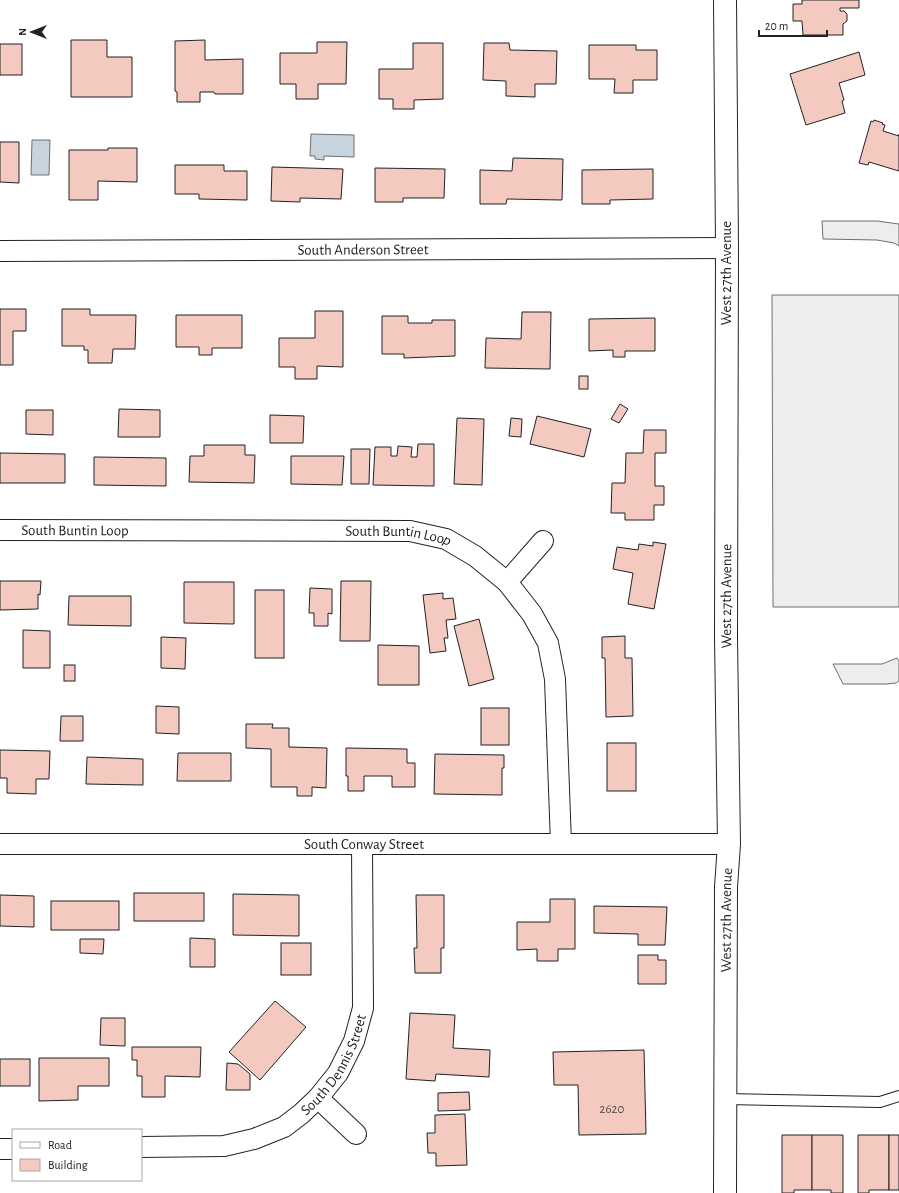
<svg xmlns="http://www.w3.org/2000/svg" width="899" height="1193" font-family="'Alegreya Sans',sans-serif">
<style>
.parking{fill:#ededed;stroke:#6f6f6f}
.water{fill:#c7d3dd;stroke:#6f6f6f}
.building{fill:#f3c9c0;stroke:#222}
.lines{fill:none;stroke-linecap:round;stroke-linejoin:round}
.lane-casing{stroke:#222;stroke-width:12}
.street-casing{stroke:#222;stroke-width:22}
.secondary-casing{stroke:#222;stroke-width:24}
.lane{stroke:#fff;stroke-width:10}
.street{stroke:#fff;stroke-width:20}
.secondary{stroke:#fff;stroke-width:22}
.labels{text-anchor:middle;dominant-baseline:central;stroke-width:3;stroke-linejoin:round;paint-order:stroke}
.number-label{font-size:13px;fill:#564c4a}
.street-label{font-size:15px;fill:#222;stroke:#fff}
</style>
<rect width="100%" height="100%" fill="#fff"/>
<!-- parking -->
<g class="parking">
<polygon points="822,221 877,221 899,224 899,246 894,243 877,240 823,239"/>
<polygon points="772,295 899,295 899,607 773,607"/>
<polygon points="897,658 899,661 899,681 896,683 886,684 843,684 833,664 882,664"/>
</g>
<!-- water -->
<g class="water">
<polygon points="311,134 354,135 354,157 324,156 324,160 315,159 315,156 310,156"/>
<polygon points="32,140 50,140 49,175 31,175"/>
</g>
<!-- building -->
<g class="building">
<polygon points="802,0 859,0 859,8 840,8 840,11 844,11 847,14 847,21 843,24 843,35 803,35 802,21 793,21 793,4 802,4"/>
<polygon points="71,40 107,40 107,57 132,57 132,97 71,97"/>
<polygon points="205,40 205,60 243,59 243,94 215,94 214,92 200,92 200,102 177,102 177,92 175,91 175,41"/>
<polygon points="317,42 347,42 346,84 318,84 318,99 296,99 296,84 280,84 280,53 317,53"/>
<polygon points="413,43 443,43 443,99 414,100 414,109 393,109 393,99 379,99 379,69 413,69"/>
<polygon points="484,43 509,43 510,50 557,51 556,84 535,84 535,97 506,96 506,81 483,80"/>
<rect x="0" y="44" width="22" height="31"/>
<polygon points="589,45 636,45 636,50 657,50 657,80 633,80 633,93 614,93 615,79 589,79"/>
<polygon points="859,52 865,75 839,83 844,100 842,101 845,113 806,125 790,74"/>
<polygon points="874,120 883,123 882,124 885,125 883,131 899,136 899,134 899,171 869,162 868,165 859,163 871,121 873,122"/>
<polygon points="0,142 19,142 19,183 0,182"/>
<polygon points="108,148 137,148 137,182 98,181 98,200 69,200 69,150 108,150"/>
<polygon points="513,158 563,159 562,200 507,199 506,204 480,204 480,170 512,171"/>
<polygon points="175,165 224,165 224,171 247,171 247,200 199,199 199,194 175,194"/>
<polygon points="272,167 343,169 341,199 300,198 300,202 271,201"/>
<polygon points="375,168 445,169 444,198 403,198 403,202 375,202"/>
<polygon points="653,169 653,199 610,200 610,204 582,204 582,170"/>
<polygon points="0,309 26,309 26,331 13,331 13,365 0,365"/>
<polygon points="62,309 90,309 90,315 136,315 135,349 113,349 112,363 88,363 88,350 84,350 84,346 62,346"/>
<polygon points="315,311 343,311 343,367 317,366 317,379 295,379 295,367 279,367 279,338 315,338"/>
<polygon points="522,312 551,312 550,369 485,368 486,338 521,339"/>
<polygon points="176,315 242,315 242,348 212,348 212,355 199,355 199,347 176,347"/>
<polygon points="382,316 408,316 408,323 432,323 432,320 455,320 455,356 404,358 404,354 382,354"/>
<polygon points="655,318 655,351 625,351 625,357 613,357 613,350 589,351 589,319"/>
<rect x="579" y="376" width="9" height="13"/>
<polygon points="620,404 628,409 619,423 611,419"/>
<polygon points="119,409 160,410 160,437 118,437"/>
<polygon points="26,410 53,410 53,435 26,434"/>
<polygon points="270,415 304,416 303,443 270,443"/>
<polygon points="537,416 591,429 584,457 530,444"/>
<polygon points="457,418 484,419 482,485 454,484"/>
<polygon points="511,418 522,419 521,437 509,436"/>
<polygon points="644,430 666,430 666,453 655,453 655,486 664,486 664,505 654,505 654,520 625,520 625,513 611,513 612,483 625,483 626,453 643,453"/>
<polygon points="418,444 434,444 434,486 373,485 375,447 391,447 391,456 397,456 398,446 412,447 411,457 417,457"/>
<polygon points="204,445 245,445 245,455 255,455 254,483 189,482 190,456 204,456"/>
<polygon points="351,449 370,449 369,484 351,484"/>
<polygon points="0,453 65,454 65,483 0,483"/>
<polygon points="291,456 344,456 342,485 291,484"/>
<polygon points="94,457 166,458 166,486 94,485"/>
<polygon points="653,542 666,544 654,609 628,604 633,573 613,569 617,547 638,550 639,544 653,546"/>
<polygon points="0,581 41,581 40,595 38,594 38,609 0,610"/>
<polygon points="341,581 371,581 370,641 340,641"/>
<polygon points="184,582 234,582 234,624 184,623"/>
<polygon points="310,588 332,589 332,614 328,613 328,626 314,626 314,613 309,613"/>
<rect x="255" y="590" width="29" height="68"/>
<polygon points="443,593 443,599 453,598 456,619 446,620 448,638 444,638 446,651 430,653 423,595"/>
<polygon points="69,596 131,596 131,626 68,625"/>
<polygon points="479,619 494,679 469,686 454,626"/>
<polygon points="23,630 50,631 50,668 23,668"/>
<polygon points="625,636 625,658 632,658 633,716 606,717 605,658 602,658 602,637"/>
<polygon points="161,637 186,638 185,669 161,668"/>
<polygon points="378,645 419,646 419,685 378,685"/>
<rect x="64" y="665" width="11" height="16"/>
<polygon points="156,706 179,707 179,734 156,733"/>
<rect x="481" y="708" width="28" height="37"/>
<polygon points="61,716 83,716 83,741 60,741"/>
<polygon points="246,724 273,724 272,728 289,728 289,747 327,748 326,788 312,787 312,796 297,796 297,787 271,787 271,749 246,748"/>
<rect x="607" y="743" width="29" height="48"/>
<polygon points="346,748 407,749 407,763 415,763 415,787 392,787 392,776 364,776 364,791 348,791 348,776 346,776"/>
<polygon points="0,750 50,751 49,779 36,779 36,794 7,793 7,778 0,778"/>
<polygon points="178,753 231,753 231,781 177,781"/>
<polygon points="435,754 504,755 504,768 502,768 502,795 434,794"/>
<polygon points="87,757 143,759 143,785 86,784"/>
<rect x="134" y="893" width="70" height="28"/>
<polygon points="233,894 299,895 299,936 233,935"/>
<polygon points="0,895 34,896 34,927 0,926"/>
<polygon points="416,895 444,895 444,948 441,948 441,973 415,973 414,948 417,948"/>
<polygon points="550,899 575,899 575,949 558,949 558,961 537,961 537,949 517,950 517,922 550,922"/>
<rect x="51" y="901" width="68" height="29"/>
<polygon points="594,906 667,907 665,945 638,945 638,934 594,933"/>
<polygon points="190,938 215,939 215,967 190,967"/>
<polygon points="80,939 104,939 103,954 80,953"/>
<rect x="281" y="943" width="30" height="32"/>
<polygon points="638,955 658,955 658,960 666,960 666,984 638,984"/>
<polygon points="275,1001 306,1027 260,1080 229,1052"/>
<polygon points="410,1013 455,1015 453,1048 490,1050 489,1077 436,1074 435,1081 406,1079"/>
<polygon points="101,1018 125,1018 125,1046 100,1045"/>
<polygon points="132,1047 201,1047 200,1077 165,1076 165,1097 142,1097 142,1076 137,1076 137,1060 132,1060"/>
<polygon points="644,1050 646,1134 579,1135 578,1085 554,1085 553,1052"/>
<polygon points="39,1058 109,1058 109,1086 78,1086 78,1100 39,1101"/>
<rect x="0" y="1059" width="30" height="27"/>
<polygon points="227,1063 238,1064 250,1074 250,1090 226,1090"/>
<polygon points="469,1092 470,1110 438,1111 438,1093"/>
<polygon points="465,1114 467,1165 436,1166 436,1153 428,1153 427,1133 435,1133 435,1115"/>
<polygon points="782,1135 812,1135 812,1190 794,1190 794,1193 782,1193"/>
<polygon points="812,1135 843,1135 843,1193 831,1193 831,1190 812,1190"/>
<polygon points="858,1135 889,1135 889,1190 869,1190 869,1193 858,1193"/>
<rect x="889" y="1135" width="10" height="55"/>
</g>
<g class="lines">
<!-- lane casing -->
<g class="lane-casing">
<polyline id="lane" points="725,1099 880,1102 899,1096"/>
</g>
<!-- street casing -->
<g class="street-casing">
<g id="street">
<path id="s1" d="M0,251l727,-3"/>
<path id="s2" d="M0,530l410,1 36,8 29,17 32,26 25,32 16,29 7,36 6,165"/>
<polyline points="507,582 543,541"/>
<path id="s3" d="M0,844h729"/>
<polyline points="318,1098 356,1134"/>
<path id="s4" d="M141,1147l83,-1 30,-7 30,-12 17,-13 17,-16 20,-25 16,-32 9,-33 -1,-164"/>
<polyline points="0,1149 13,1149"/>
</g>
</g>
<!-- secondary casing -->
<g class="secondary-casing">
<g id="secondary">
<path id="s5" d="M725,1193l1,-306 3,-43 -3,-206 1,-390 -2,-248"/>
</g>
</g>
<!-- lane -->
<use href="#lane" class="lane"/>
<!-- street -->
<use href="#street" class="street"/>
<!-- secondary -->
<use href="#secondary" class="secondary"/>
</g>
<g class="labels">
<!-- number labels -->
<g class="number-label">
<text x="612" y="1109">2620</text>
</g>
<!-- street labels -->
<g class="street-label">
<text stroke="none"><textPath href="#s1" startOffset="363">South Anderson Street</textPath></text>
<text transform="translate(726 273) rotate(-90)">West 27th Avenue</text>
<text stroke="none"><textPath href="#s2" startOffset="75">South Buntin Loop</textPath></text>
<text stroke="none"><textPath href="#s2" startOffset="399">South Buntin Loop</textPath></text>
<text stroke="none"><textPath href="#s5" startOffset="597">West 27th Avenue</textPath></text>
<text stroke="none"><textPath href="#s3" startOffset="364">South Conway Street</textPath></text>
<text stroke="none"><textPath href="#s5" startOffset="273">West 27th Avenue</textPath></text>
<text stroke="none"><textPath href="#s4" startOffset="228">South Dennis Street</textPath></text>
</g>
</g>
<!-- legend -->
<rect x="12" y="1129" width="130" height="52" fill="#ffffff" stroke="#a7a7a7"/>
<rect x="20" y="1142" width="20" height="6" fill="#ffffff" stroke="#a7a7a7"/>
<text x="48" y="1149" font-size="12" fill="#222222">Road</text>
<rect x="20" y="1159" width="20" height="12" fill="#f3c9c0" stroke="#a7a7a7"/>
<text x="48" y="1169" font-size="12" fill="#222222">Building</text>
<!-- north arrow -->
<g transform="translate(32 32) rotate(270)" stroke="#ffffff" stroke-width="3" paint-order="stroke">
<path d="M0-3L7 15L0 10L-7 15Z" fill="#222222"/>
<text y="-6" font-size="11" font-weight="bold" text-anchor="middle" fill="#222222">N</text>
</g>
<!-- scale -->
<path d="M759 30v6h68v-6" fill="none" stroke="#222222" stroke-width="2"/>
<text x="765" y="30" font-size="12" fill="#222222" stroke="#ffffff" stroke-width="3" paint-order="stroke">20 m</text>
</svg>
